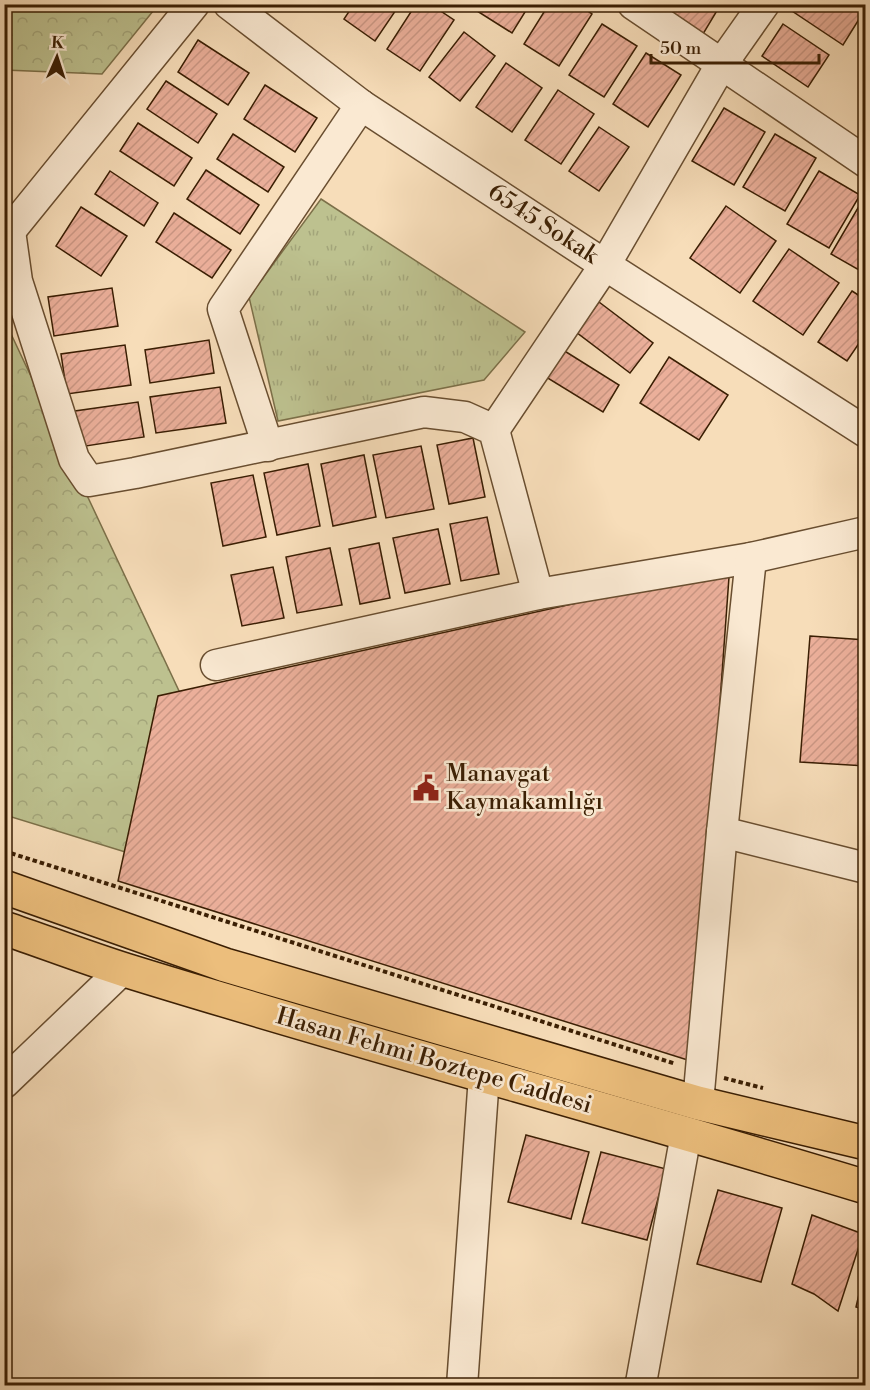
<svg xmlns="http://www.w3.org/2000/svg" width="870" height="1390" font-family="'Libre Bodoni',serif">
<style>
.forest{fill:url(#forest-crowns);stroke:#7c7049;stroke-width:1.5}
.park{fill:url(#park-tufts);stroke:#7c7049;stroke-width:1.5}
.building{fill:url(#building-hatch);stroke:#3a1e03;stroke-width:1.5}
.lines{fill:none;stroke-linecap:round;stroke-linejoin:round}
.minor-casing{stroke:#694e30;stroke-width:33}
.major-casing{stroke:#3a1e03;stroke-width:36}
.path{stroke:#3a1e03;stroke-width:4;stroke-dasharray:4.5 3;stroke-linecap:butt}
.minor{stroke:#fae9d2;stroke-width:30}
.major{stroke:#ecbe7c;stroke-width:33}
.labels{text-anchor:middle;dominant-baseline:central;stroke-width:5;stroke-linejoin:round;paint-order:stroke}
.street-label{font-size:24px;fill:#3a1e03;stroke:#fae9d2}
.poi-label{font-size:24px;fill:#3a1e03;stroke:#fae9d2;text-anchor:start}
</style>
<defs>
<pattern id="forest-crowns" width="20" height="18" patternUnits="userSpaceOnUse" patternTransform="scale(1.5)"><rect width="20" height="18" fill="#bdc18f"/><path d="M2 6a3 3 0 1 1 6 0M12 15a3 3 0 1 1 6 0" fill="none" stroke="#a3a57a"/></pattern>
<pattern id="park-tufts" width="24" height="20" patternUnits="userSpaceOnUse" patternTransform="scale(1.5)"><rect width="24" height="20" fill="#bdc18f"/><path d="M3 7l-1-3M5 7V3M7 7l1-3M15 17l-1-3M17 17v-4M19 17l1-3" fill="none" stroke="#a3a57a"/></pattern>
<pattern id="building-hatch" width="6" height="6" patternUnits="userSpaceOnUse" patternTransform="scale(1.5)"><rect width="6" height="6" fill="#ebaf9a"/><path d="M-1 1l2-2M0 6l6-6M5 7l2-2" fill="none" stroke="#ca9683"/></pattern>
</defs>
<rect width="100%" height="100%" fill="#f7ddb9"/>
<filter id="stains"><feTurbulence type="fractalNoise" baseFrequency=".00333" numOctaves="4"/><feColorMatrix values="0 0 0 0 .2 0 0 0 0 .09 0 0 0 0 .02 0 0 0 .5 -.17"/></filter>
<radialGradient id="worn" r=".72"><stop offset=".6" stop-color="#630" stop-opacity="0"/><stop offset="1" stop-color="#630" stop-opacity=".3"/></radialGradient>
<!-- forest -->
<g class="forest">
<polygon points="5,4 158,4 158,5 102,74 5,70"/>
<polygon points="4,319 228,795 213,879 5,815"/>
</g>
<!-- park -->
<polygon class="park" points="321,199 525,332 484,380 278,421 249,297"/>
<!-- building -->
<g class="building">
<polygon points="354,4 400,4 375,41 344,19"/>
<polygon points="416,4 430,4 454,20 420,71 387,49"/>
<polygon points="481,4 530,4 512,33 477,11"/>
<polygon points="549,4 577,4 592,14 559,66 524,44"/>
<polygon points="654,4 721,4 703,34"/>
<polygon points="796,4 866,4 866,8 843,45 792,11"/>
<polygon points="602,24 637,46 604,97 569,75"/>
<polygon points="783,24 829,55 808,87 762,56"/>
<polygon points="464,32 495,56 460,101 429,77"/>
<polygon points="198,40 249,73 228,105 178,72"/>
<polygon points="646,53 681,75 648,127 613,104"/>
<polygon points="506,63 542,88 512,132 476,107"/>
<polygon points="166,81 217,114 198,143 147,109"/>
<polygon points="265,85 317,118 295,152 244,119"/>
<polygon points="558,90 594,114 561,164 525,140"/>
<polygon points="724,108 765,132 734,185 692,161"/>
<polygon points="138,123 192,158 174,186 120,151"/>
<polygon points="599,127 629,147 599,191 569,171"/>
<polygon points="233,134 284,167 268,192 217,159"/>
<polygon points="775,134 816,158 785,211 743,187"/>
<polygon points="206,170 259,205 240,234 187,199"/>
<polygon points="110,171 158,203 144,226 95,194"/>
<polygon points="819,171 860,195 829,248 787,224"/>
<polygon points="862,201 866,203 866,274 831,254"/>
<polygon points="726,206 776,241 740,293 690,258"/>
<polygon points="81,207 127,236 101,276 56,246"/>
<polygon points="174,213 231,250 212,278 156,242"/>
<polygon points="789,249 839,283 803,335 753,301"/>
<polygon points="112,288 118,326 54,336 48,297"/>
<polygon points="852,291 866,300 866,333 847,361 818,342"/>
<polygon points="599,302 653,343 630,373 576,332"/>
<polygon points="209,340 214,373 150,383 145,350"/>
<polygon points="125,345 131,385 67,394 61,354"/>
<polygon points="563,350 619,385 603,412 546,377"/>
<polygon points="669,357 728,395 699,440 640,403"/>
<polygon points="220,387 226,423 156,433 150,397"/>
<polygon points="138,402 144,437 73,448 68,412"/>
<polygon points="473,438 485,497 449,504 437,445"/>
<polygon points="421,446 434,509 386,518 373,455"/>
<polygon points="364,455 376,517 333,526 321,464"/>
<polygon points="308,464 320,526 277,535 264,473"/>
<polygon points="253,475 266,537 223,546 211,483"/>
<polygon points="487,517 499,574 461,581 450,524"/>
<polygon points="438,529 450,584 405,593 393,538"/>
<polygon points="379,543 390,598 360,604 349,549"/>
<polygon points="330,548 342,605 297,613 286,557"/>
<polygon points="273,567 284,618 242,626 231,575"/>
<polygon points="711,573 729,577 694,1062 118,881 158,696"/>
<polygon points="810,636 866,640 866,766 800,762"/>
<polygon points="526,1135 589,1152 571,1219 508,1202"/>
<polygon points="601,1152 666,1169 647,1240 582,1223"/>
<polygon points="718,1190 782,1208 761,1282 697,1264"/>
<polygon points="812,1215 863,1234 838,1311 814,1294 792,1284"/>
<polygon points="866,1264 866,1310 856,1307"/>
</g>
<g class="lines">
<!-- minor casing -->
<g class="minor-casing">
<g id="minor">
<polyline points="229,4 361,105 605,265 866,432"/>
<polyline points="633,4 866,162"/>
<polyline points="4,231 10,231 17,281 74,459 89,481 135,473 424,412 465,417 494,430 538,594"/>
<polyline points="10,231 194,4"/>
<polyline points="494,430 605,265 721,65 764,4"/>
<polyline points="268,446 223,309 361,105"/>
<polyline points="216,665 538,594 751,558 866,532"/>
<polyline points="722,832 866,868"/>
<polyline points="4,1083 123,969"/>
<polyline points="698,1103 722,832 751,558"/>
<polyline points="462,1386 484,1076"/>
<polyline points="639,1386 641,1383 686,1134"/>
</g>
</g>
<!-- major casing -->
<g class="major-casing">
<g id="major">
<polyline points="4,887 225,965 698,1103 866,1143"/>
<path d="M4,928c41,14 80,29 121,42 245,76 495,142 741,217"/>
</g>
</g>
<!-- path -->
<g class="path">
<polyline points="4,851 676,1064"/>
<polyline points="724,1078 763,1088"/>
</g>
<!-- minor -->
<use href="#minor" class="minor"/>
<!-- major -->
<use href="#major" class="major"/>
</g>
<!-- icons -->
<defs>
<g id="civic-bare" transform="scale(2.07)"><path d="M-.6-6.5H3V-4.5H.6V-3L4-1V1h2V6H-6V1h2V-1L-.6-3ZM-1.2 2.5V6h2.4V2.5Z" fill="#8f2418" stroke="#fae9d2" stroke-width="2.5" paint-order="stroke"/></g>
</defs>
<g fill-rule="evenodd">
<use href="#civic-bare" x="426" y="788"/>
</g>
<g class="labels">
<!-- street labels -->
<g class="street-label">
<text transform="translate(543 224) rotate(33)">6545 Sokak</text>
<text transform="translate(434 1061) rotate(16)">Hasan Fehmi Boztepe Caddesi</text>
</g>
<!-- poi labels -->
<g class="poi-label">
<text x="446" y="774">Manavgat<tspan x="446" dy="28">Kaymakamlığı</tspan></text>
</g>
</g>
<!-- margin -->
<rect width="870" height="1390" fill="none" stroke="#f7ddb9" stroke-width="24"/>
<rect x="6" y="6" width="858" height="1378" fill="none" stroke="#3a1e03" stroke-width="3"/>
<rect x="12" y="12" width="846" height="1366" fill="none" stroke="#3a1e03" stroke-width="1.5"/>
<!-- north arrow -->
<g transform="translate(57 57) rotate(3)" stroke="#fae9d2" stroke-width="4.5" paint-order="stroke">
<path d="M0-4.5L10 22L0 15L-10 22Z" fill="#3a1e03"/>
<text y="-9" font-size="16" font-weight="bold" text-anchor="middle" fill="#3a1e03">K</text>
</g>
<!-- scale -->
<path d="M651 54v9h168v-9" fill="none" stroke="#3a1e03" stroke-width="3"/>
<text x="660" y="54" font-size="18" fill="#3a1e03" stroke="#fae9d2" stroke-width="4.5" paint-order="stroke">50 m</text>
<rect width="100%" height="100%" filter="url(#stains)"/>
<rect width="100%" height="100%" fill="url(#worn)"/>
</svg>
